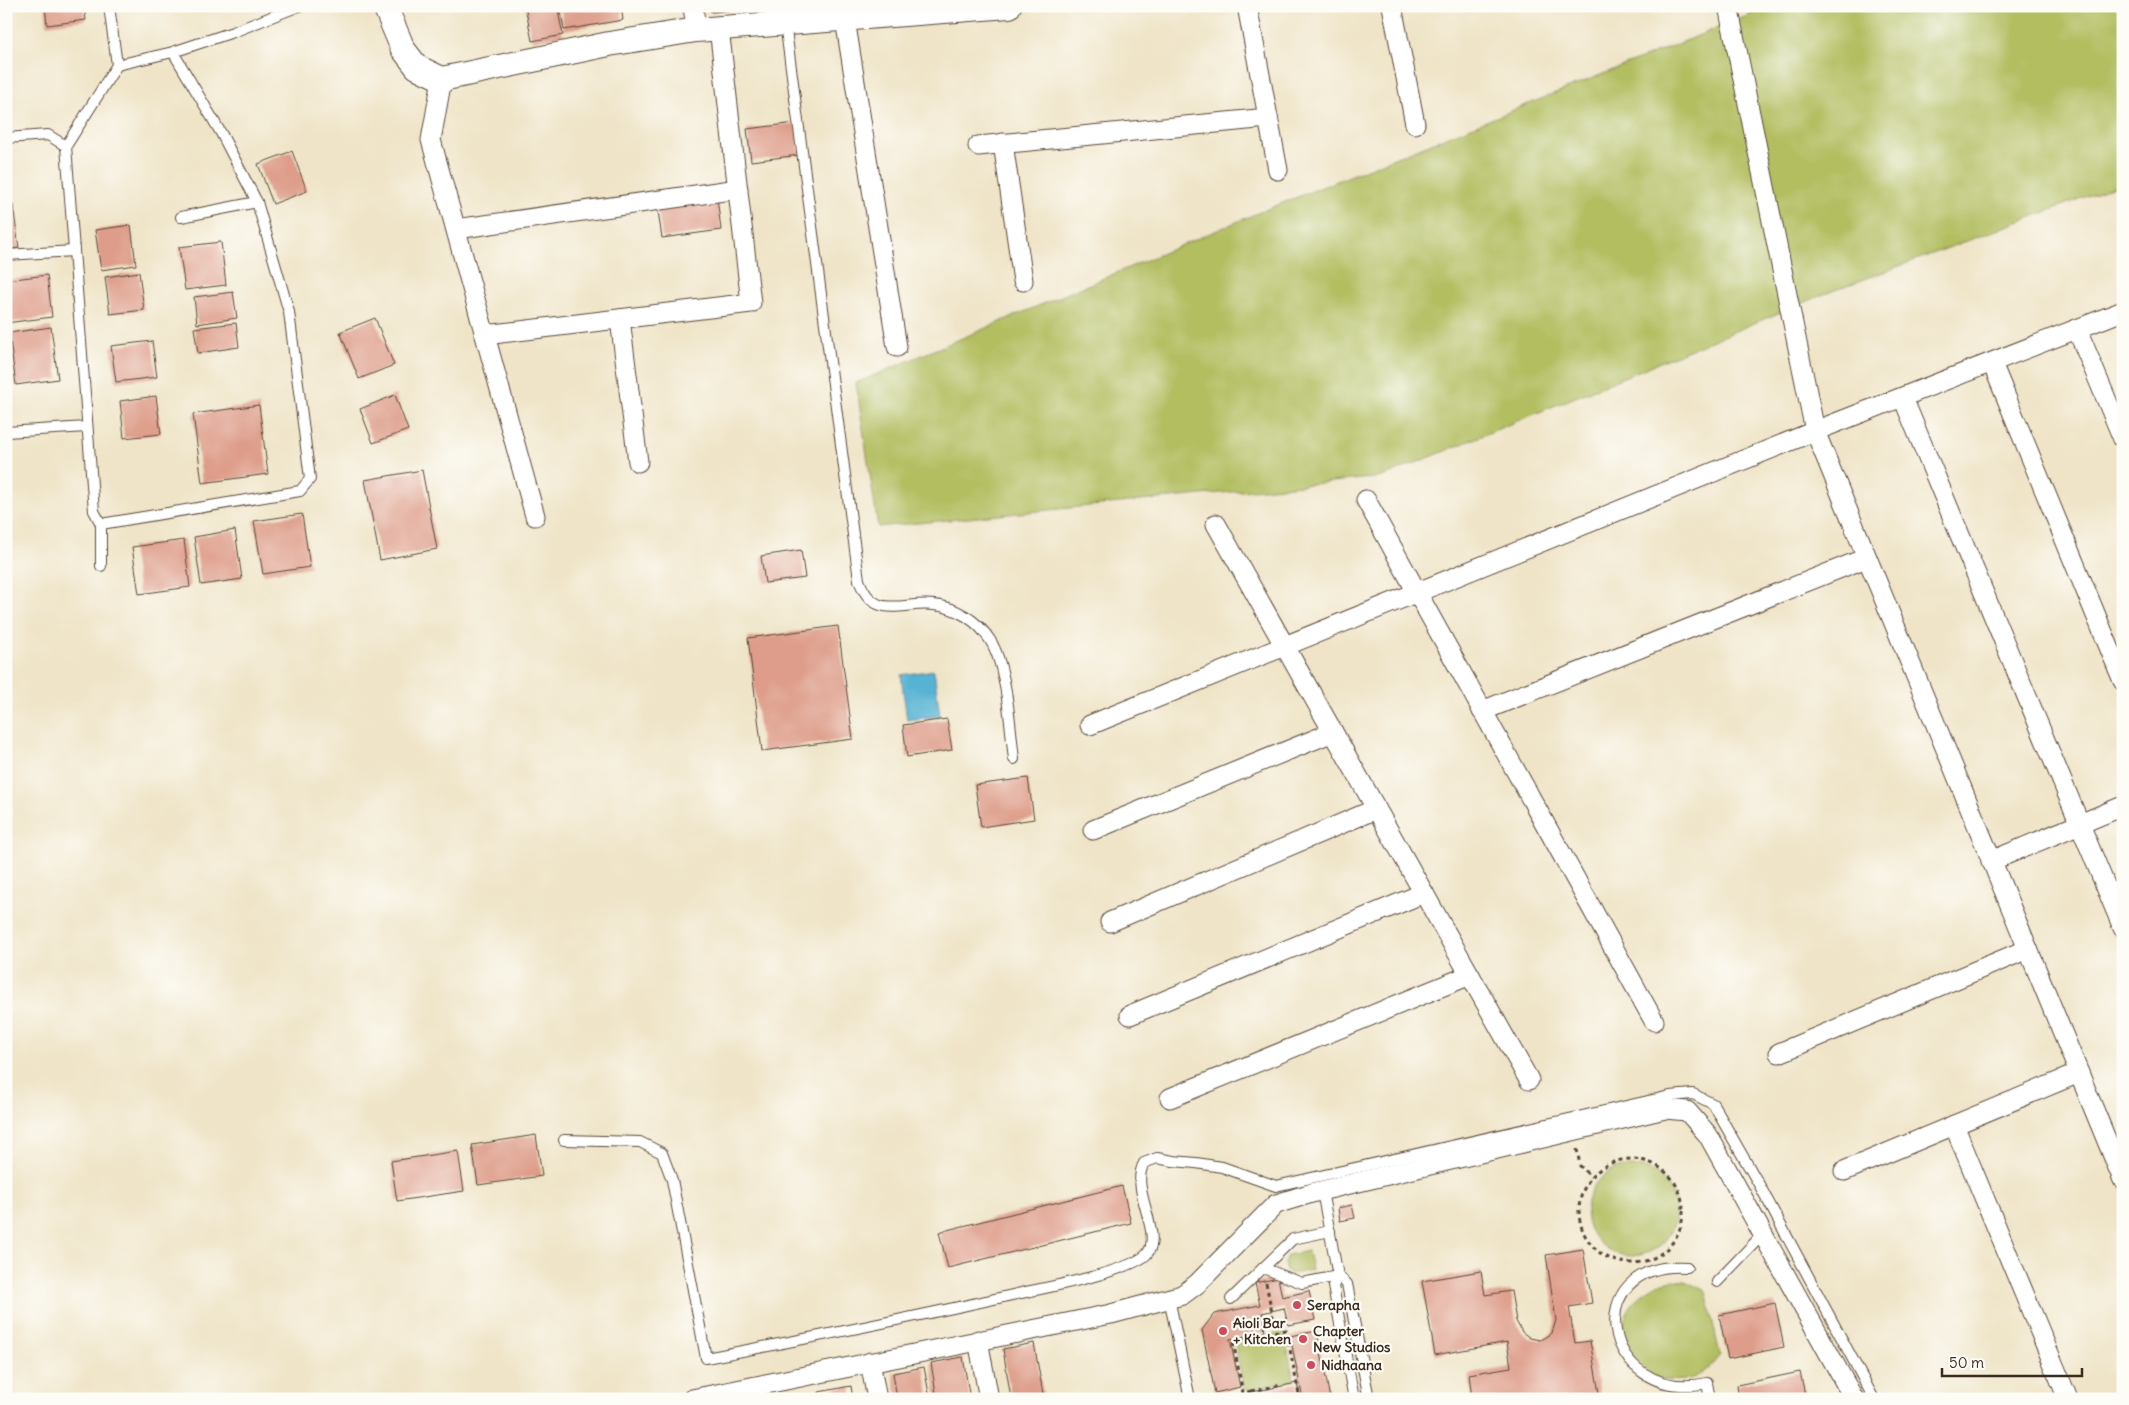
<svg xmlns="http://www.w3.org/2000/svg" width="2129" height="1405" font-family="Delius,sans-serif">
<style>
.green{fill:#b2be60;stroke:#76743f}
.water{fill:#56b3d4;stroke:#486e79}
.building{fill:#de9d8a}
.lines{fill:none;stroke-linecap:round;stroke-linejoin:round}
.service-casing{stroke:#564637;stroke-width:12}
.minor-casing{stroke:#564637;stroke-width:21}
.tertiary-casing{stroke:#564637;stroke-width:26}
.path{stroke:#564637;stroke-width:3;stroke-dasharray:4 4;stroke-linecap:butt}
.service{stroke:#fff;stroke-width:10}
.minor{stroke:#fff;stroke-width:19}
.tertiary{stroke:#fff;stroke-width:24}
.poi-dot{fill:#d1495b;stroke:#fdfcf7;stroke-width:2}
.labels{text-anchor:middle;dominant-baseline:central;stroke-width:4.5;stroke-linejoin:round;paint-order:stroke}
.poi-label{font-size:14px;font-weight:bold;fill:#3b2a1e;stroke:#fdfcf7;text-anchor:start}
</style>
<rect width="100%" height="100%" fill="#fdfcf7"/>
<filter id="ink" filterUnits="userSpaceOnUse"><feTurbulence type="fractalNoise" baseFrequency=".02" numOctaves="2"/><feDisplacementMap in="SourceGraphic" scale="10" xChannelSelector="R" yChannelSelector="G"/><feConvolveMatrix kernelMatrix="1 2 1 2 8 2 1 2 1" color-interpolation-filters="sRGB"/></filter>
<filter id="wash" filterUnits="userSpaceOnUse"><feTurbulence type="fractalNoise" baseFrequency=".0096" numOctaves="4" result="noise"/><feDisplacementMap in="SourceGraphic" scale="20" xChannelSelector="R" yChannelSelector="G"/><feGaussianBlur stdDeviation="1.12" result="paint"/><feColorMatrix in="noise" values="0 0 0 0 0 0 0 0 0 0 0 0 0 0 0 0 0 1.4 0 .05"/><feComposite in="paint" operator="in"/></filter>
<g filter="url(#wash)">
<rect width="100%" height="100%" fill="#efe4c7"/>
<!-- green -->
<g class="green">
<polygon points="1772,6 2123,6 2123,183 1827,293 1382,477 878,527 856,383 1260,212"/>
<circle cx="1631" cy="1211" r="45"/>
<polygon points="1308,1251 1312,1270 1292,1274 1286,1270 1284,1263 1287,1255"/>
<path d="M1673,1280l12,1 21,10 14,64c-14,19 -29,28 -52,25 -3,0 -9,0 -12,-1 -5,-3 -10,-9 -14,-13 -4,-4 -11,-8 -14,-13 -18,-35 12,-68 45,-73z"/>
<polygon points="1284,1332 1294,1380 1244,1390 1235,1342"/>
</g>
<!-- water -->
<polygon class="water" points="934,670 940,716 907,720 901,675"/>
<g id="blocks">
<!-- building -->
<g class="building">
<polygon points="45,6 84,6 86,20 47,25"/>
<polygon points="525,6 557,6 563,35 532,41"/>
<polygon points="560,6 621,6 623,20 564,30"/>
<polygon points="710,6 751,6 751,8 711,12"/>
<polygon points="796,123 800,155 751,161 747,129"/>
<polygon points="292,151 307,191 273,204 258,164"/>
<polygon points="717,197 721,230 662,238 657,204"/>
<polygon points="13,205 19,248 6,249 6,206"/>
<polygon points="131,225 136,265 101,270 95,230"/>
<polygon points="221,242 226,285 185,290 179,247"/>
<polygon points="139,272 144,310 110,314 105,277"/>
<polygon points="47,275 52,317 6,323 6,280"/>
<polygon points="233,292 237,318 197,324 194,297"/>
<polygon points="375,318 394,365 359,379 340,332"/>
<polygon points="236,323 239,347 198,353 194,328"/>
<polygon points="51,327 58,379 16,385 9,333"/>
<polygon points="152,341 157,377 116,382 111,346"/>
<polygon points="395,395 408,430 373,443 360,409"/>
<polygon points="156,396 161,434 124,438 120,401"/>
<polygon points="259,405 268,474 202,483 193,414"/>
<polygon points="422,470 437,549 380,560 365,480"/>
<polygon points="302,514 310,567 263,574 254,521"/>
<polygon points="235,530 242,579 201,585 194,537"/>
<polygon points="184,540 190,587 139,594 132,547"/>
<polygon points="801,550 805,578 765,583 761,556"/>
<polygon points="838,626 853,739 762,751 748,638"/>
<polygon points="947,719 952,750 907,757 903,725"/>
<polygon points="1028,778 1034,819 981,827 975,785"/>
<polygon points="536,1135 542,1176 478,1185 472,1145"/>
<polygon points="458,1151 464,1191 397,1201 391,1161"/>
<polygon points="1122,1186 1131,1223 948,1268 939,1232"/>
<polygon points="1352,1205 1355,1218 1340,1221 1338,1208"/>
<polygon points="1583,1249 1592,1303 1569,1307 1575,1343 1590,1341 1600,1399 1472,1399 1469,1374 1511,1367 1507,1342 1435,1355 1422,1281 1481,1271 1485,1295 1511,1291 1516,1321 1522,1332 1530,1338 1540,1340 1552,1333 1556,1320 1546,1255"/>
<polygon points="1278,1278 1282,1297 1309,1291 1315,1320 1288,1325 1284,1308 1262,1313 1265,1332 1230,1339 1240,1387 1215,1393 1202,1330 1214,1314 1260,1305 1255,1283"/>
<polygon points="1775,1303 1784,1347 1728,1359 1719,1315"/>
<polygon points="1317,1331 1330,1399 1303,1399 1290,1336"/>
<polygon points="1034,1343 1044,1399 1011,1399 1003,1349"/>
<polygon points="963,1357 970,1399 937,1399 931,1363"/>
<polygon points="924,1367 930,1399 897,1399 893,1373"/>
<polygon points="1800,1372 1806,1399 1739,1399 1737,1385"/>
<polygon points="1297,1383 1300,1399 1253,1399 1252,1392"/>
<polygon points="851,1386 853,1399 820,1399 819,1392"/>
</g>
</g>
</g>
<g filter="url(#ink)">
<use href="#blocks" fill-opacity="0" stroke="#564637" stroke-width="1"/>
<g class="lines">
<!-- service casing -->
<g class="service-casing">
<g id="service">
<path d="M785,23l74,557c15,42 44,21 75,25 22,2 44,16 56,35 17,26 20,87 24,119"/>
<polyline points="117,65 173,52 233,32 299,6"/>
<polyline points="6,138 48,135 66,146"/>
<polyline points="181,217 257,202"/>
<polyline points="6,255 74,251"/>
<polyline points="6,432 87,427"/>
<polyline points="101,524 300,491 310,479 289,312 257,202 221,133 173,52"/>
<polyline points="101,566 101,524 94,511 66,146 117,65 109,6"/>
<path d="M564,1140l76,2 22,11 10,27 34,178c105,-20 210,-41 315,-65 25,-5 110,-22 126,-39 17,-20 -18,-65 -3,-91l13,-5 16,3 23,2 26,4 54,19 394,-90 23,-2 20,10 48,84 113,211"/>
<polyline points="1322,1191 1338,1276 1347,1284 1369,1399"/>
<path d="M1687,1267c-110,-7 -86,138 20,116l3,16"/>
<polyline points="1263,1268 1302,1283 1338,1276"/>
<polyline points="1338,1276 1333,1286 1354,1399"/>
<polyline points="1717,1282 1763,1234"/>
<polyline points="1169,1298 1190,1399"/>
<polyline points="1231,1299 1293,1239 1330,1231"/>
</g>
</g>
<!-- minor casing -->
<g class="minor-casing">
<g id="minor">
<polyline points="693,6 696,30"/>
<polyline points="1247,6 1278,170"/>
<polyline points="1392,6 1415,124"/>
<polyline points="1728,6 1815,431 2123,1180"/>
<polyline points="845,19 897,347"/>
<polyline points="442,79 431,140 535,516"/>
<polyline points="1003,143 1023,281"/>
<polyline points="978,146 1268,118"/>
<polyline points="456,229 738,189"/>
<polyline points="620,319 638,462"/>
<polyline points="2077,329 2123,439"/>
<polyline points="485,335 751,303 719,28"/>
<polyline points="1992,363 2123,681"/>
<polyline points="1903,398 2123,928"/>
<polyline points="1366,500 1654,1021"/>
<polyline points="1216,524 1529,1080"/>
<polyline points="1482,711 1866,558"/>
<polyline points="1090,725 1815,431 2123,311"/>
<polyline points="1093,830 1333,732"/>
<polyline points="1991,861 2123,806"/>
<polyline points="1110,922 1376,809"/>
<polyline points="1130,1015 1424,893"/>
<polyline points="1779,1053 2028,949"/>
<polyline points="1170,1098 1470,975"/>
<polyline points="1954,1125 2068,1399"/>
<polyline points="1844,1171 2079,1073"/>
<polyline points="978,1340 989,1399"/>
<polyline points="870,1362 877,1399"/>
<polyline points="692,1399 1111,1314 1182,1295 1197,1284 1276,1204 1312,1193 1665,1109 1687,1111 1708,1135 1854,1399"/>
</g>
</g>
<!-- tertiary casing -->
<g class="tertiary-casing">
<polyline id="tertiary" points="385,6 403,49 417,67 442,79 609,44 696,30 1009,6"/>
</g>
<!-- path -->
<g class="path">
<polyline points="1577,1149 1580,1166 1591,1177"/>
<circle cx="1631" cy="1211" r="52"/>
<polyline points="1266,1283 1276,1332"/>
<polyline points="1251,1391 1282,1385"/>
<polyline points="1252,1399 1251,1391 1243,1393 1233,1341 1286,1330 1300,1399"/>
</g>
<!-- service -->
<use href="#service" class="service"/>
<!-- minor -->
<use href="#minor" class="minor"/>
<!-- tertiary -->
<use href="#tertiary" class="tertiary"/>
</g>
</g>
<!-- markers -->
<g class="poi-dot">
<circle cx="1297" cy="1305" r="5"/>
<circle cx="1223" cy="1331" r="5"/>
<circle cx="1303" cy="1339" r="5"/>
<circle cx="1311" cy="1365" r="5"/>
</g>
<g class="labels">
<!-- poi labels -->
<g class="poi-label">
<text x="1307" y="1305">Serapha</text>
<text x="1233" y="1323">Aioli Bar<tspan x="1233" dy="16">+ Kitchen</tspan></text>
<text x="1313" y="1331">Chapter<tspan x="1313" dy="16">New Studios</tspan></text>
<text x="1321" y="1365">Nidhaana</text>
</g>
</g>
<!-- margin -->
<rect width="2129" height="1405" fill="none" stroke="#fdfcf7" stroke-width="25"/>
<!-- scale -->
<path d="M1942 1368v8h140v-8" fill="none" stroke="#3b2a1e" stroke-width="2.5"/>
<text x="1949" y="1368" font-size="15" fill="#3b2a1e" stroke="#fdfcf7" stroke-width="4" paint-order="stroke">50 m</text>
</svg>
